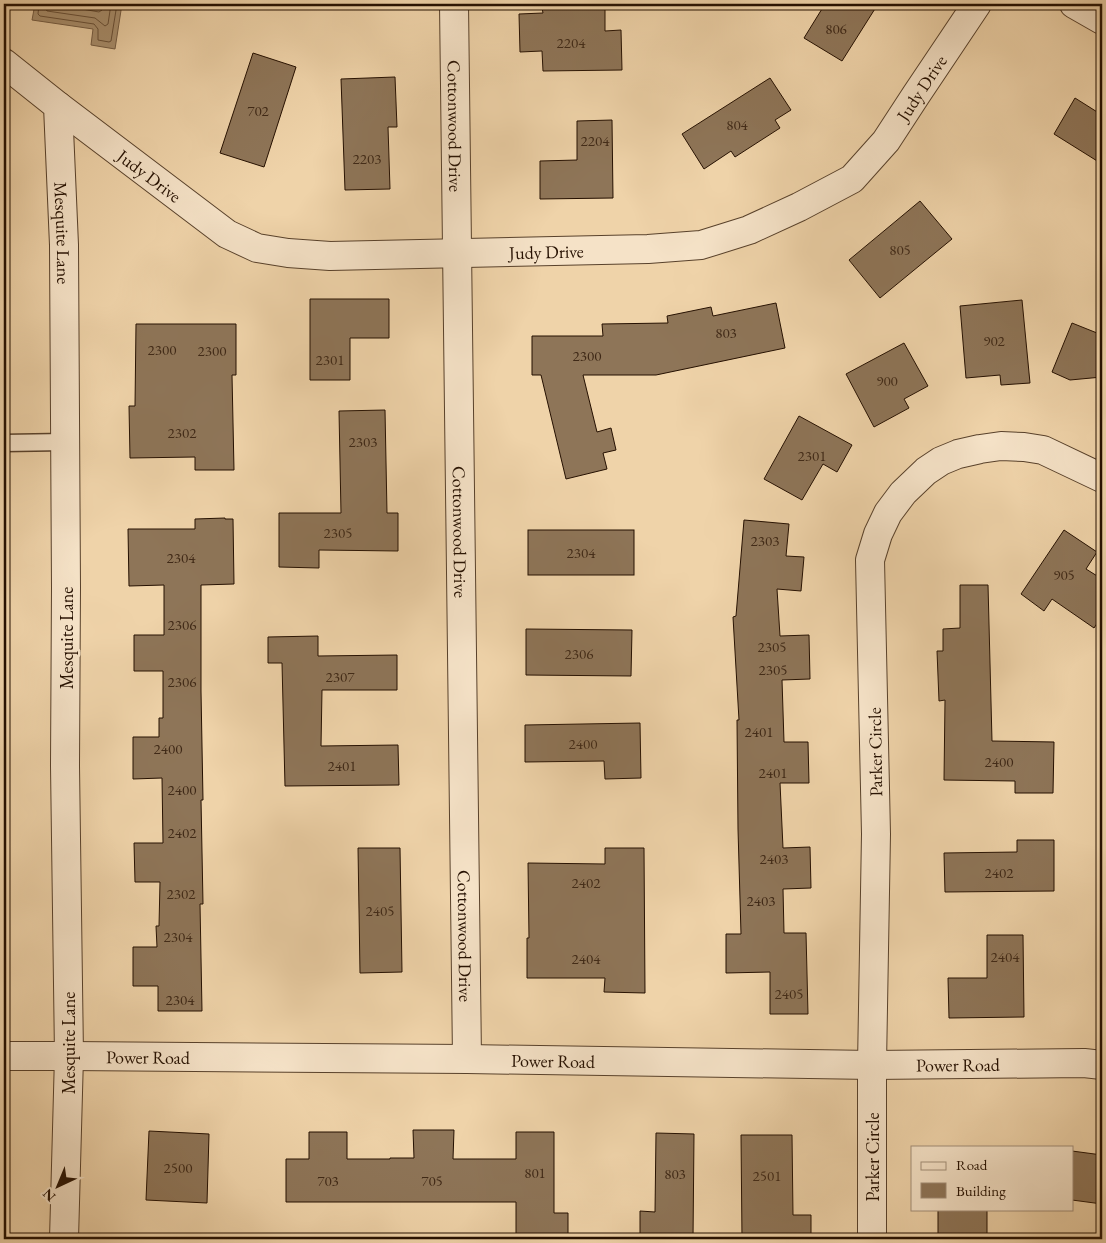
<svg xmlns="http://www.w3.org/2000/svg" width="1106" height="1243" font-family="'EB Garamond',serif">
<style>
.water{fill:#aa9170;stroke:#755d44}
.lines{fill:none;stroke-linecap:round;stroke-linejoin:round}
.shore{stroke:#685038;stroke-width:1}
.building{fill:#8e7558;stroke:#251001}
.service-casing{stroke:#58412b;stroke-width:19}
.minor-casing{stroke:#58412b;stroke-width:30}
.service{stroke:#f5e2c7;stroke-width:16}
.minor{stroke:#f5e2c7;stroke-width:28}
.labels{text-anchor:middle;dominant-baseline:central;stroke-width:5;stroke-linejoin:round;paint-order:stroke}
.number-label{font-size:15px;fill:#3f2917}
.street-label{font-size:18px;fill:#251001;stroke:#f5e2c7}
</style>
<rect width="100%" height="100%" fill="#efd3a9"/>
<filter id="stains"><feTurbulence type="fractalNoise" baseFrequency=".004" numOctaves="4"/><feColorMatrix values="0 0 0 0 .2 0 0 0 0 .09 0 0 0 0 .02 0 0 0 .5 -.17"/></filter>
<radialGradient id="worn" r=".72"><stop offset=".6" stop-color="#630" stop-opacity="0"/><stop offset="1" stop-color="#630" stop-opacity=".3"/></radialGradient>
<!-- water -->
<polygon class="water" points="35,4 122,4 115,49 91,45 93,29 32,20"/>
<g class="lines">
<!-- shore -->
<g class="shore">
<polyline points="39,4 38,14 40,16 94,24 98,29 98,40 109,42 111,41 117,4"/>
<polyline points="46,4 46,9 47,11 95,18 105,26 108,24 111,4"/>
<polyline points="54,4 99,12 102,10 103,4"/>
</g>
</g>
<!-- building -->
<g class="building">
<polygon points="552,4 605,4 605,31 621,30 622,70 543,71 542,51 520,52 519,14 543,13 542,8 552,8"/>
<polygon points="825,4 878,4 842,61 804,38"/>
<polygon points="253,53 296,67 264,167 220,153"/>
<polygon points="395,77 397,127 388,127 390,189 345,190 341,79"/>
<polygon points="770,78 791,110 775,120 780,128 735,157 731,151 704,169 682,134"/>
<polygon points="1075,98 1102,115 1102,164 1054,134"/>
<polygon points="612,120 613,198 540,199 540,161 577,160 577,121"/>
<polygon points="920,201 952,239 880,298 849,260"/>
<polygon points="310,299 389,299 389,338 350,338 350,380 310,380"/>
<polygon points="1022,300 1030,383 1001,385 1000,375 966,378 960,306"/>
<polygon points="776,303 785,348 656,375 583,375 597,432 611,428 616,450 603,453 607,469 566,479 541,375 532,375 532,336 603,336 602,324 668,323 667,316 711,307 713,316"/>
<polygon points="1072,323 1102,335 1102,377 1070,380 1052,372"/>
<polygon points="136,324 236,324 236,375 232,375 234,470 195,470 195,457 130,458 129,406 135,406"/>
<polygon points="904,343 928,386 904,399 909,408 874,427 846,374"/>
<polygon points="385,410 387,513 398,513 398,551 319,550 319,568 279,567 279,513 341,513 339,411"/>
<polygon points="799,416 852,445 837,472 823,464 802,500 764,479"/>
<polygon points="225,518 225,519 233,519 234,584 201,585 201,691 203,800 201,800 203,904 200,904 202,1011 158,1011 158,986 133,986 133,947 157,947 156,926 159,926 160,882 135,882 134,843 163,843 162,778 133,779 133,737 159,737 159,718 163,718 163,671 134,671 134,635 164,635 164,585 129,586 128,529 195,529 195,519"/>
<polygon points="744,520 789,524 786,556 804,557 801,591 777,589 780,636 809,635 810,679 782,680 784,742 808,742 809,783 780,783 783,848 810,847 811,888 783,889 784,933 806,933 808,1014 770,1014 770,972 726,973 726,934 741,934 738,829 737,720 739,720 733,617 736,616"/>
<rect x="528" y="530" width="106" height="45"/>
<polygon points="1064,530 1097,552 1086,569 1102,579 1102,616 1094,628 1052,599 1044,611 1021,594"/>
<polygon points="960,585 988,585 992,741 1054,742 1053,793 1015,793 1015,781 944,780 945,700 939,701 937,651 943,651 943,629 960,628"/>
<polygon points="526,629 632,630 631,676 526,675"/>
<polygon points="318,636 318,656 397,655 397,690 322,690 321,746 398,745 399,785 285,786 282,663 268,663 268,637"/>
<polygon points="640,723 641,778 605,779 604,761 525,762 525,725"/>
<polygon points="1017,840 1054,840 1054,891 945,892 944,853 1017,852"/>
<polygon points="358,848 400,848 402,972 360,973"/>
<polygon points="605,848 644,848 645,993 604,992 605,978 527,978 527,938 529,938 528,863 605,864"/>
<polygon points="987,935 1023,935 1024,1017 949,1018 948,978 987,978"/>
<polygon points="413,1130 454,1130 453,1159 516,1159 516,1132 554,1132 554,1213 568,1213 568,1239 516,1239 516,1202 286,1202 286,1159 309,1159 309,1132 347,1132 347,1159 390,1159 390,1158 414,1158"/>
<polygon points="149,1131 209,1134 207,1203 146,1200"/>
<polygon points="656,1133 694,1134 693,1239 640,1239 640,1211 655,1212"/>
<polygon points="741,1135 792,1135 793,1215 811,1215 811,1239 742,1239"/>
<polygon points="1072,1151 1102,1155 1102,1204 1072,1200"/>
<rect x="938" y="1209" width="49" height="30"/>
</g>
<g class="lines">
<!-- service casing -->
<g class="service-casing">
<polyline id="service" points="4,443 65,442"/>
</g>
<!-- minor casing -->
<g class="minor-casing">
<g id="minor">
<path id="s1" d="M454,4l13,1055"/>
<polyline points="1074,4 1102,20"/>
<path id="s2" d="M4,63l54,43 6,139 2,342 -1,179 4,290 -5,183"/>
<path id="s3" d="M58,106l169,128 30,14 31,5 42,3 318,-7 53,-4 48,-15 50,-23 53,-28 34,-38 30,-46 61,-91"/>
<path id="s4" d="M4,1056h65l398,3 405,6 212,-2 18,2"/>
<polyline points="872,1239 872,1065 876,834 870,560 878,534 888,513 903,493 926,471 941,461 958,454 980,449 1001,446 1024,447 1043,450 1102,478"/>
</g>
</g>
<!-- service -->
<use href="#service" class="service"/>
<!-- minor -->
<use href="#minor" class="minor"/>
</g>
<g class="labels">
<!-- number labels -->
<g class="number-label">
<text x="836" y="28">806</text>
<text x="571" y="42">2204</text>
<text x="258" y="110">702</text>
<text x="737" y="124">804</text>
<text x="595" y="140">2204</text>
<text x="367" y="158">2203</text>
<text x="900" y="249">805</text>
<text x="726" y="332">803</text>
<text x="994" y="340">902</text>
<text x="162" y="349">2300</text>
<text x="212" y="350">2300</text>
<text x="587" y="355">2300</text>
<text x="330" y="359">2301</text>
<text x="887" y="380">900</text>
<text x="182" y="432">2302</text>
<text x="363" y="441">2303</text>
<text x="812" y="455">2301</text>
<text x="338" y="532">2305</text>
<text x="765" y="540">2303</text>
<text x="581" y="552">2304</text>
<text x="181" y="557">2304</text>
<text x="1064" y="574">905</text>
<text x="182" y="624">2306</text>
<text x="772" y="646">2305</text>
<text x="579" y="653">2306</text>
<text x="773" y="669">2305</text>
<text x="340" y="676">2307</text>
<text x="182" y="681">2306</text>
<text x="759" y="731">2401</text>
<text x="583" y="743">2400</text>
<text x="168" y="748">2400</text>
<text x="999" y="761">2400</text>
<text x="342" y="765">2401</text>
<text x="773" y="772">2401</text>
<text x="182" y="789">2400</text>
<text x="182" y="832">2402</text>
<text x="774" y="858">2403</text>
<text x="999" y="872">2402</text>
<text x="586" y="882">2402</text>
<text x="181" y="893">2302</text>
<text x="761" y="900">2403</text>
<text x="380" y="910">2405</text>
<text x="178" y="936">2304</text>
<text x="1005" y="956">2404</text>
<text x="586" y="958">2404</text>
<text x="789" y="993">2405</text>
<text x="180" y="999">2304</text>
<text x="178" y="1167">2500</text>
<text x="535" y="1172">801</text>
<text x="675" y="1173">803</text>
<text x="767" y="1175">2501</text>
<text x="328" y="1180">703</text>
<text x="432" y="1180">705</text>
</g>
<!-- street labels -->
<g class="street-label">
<text stroke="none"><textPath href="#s3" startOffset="970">Judy Drive</textPath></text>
<text stroke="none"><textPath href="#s1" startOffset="122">Cottonwood Drive</textPath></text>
<text stroke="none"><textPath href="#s3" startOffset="115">Judy Drive</textPath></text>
<text stroke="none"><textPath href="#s2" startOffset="196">Mesquite Lane</textPath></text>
<text stroke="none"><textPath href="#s3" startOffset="535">Judy Drive</textPath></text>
<text stroke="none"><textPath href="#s1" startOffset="528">Cottonwood Drive</textPath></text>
<text transform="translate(66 638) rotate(-90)">Mesquite Lane</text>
<text transform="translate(875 752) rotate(-91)">Parker Circle</text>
<text stroke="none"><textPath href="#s1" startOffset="932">Cottonwood Drive</textPath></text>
<text transform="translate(68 1043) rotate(-90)">Mesquite Lane</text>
<text stroke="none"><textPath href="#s4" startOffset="144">Power Road</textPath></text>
<text stroke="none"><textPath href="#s4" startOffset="549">Power Road</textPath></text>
<text stroke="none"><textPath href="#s4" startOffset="954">Power Road</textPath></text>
<text transform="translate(872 1157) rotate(-90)">Parker Circle</text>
</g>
</g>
<!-- margin -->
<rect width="1106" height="1243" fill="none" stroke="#efd3a9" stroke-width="20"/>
<rect x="5" y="5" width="1096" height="1233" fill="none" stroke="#251001" stroke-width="2.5"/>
<rect x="10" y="10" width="1086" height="1223" fill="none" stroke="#251001"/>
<!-- legend -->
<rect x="911" y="1146" width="162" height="65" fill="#f5e2c7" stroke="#a28e78"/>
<rect x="921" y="1162" width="25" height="8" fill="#f5e2c7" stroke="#a28e78"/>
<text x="956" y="1170" font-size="15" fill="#251001">Road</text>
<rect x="921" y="1183" width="25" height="15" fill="#8e7558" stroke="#a28e78"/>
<text x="956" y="1196" font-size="15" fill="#251001">Building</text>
<!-- north arrow -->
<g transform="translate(58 1186) rotate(224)" stroke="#f5e2c7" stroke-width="4" paint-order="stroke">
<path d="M0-4L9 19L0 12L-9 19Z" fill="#251001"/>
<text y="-8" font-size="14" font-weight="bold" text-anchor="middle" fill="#251001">N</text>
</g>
<rect width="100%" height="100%" filter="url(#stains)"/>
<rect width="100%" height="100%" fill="url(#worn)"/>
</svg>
